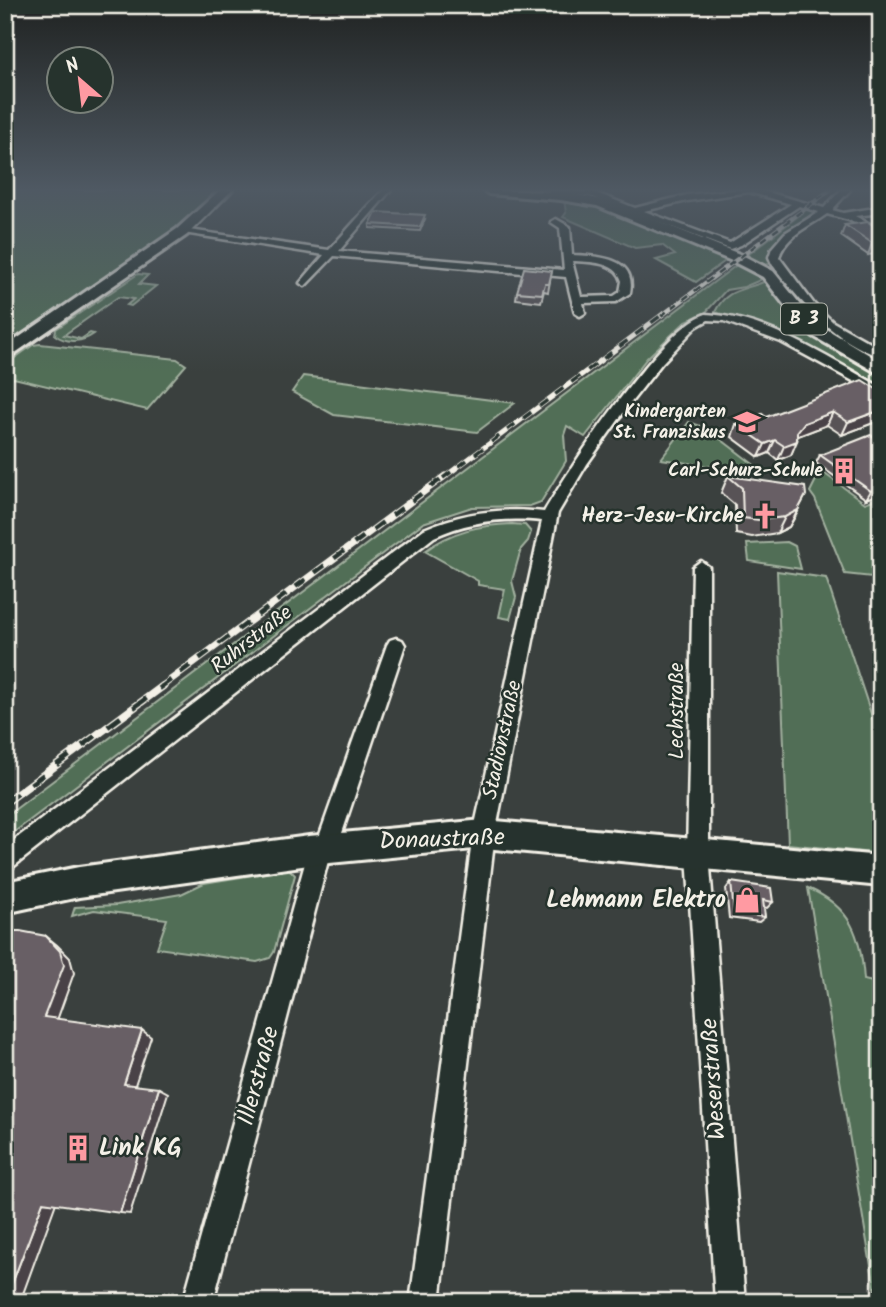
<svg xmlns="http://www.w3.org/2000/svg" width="886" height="1307" font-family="Kalam,sans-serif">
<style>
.green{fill:#516e56;stroke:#a2b09f;stroke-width:2}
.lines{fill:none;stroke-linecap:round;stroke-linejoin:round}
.street-casing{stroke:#f4f1e8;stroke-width:5}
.secondary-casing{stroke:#f4f1e8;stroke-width:6}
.primary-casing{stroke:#f4f1e8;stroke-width:6}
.street{fill:#26332d;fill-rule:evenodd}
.secondary{fill:#26332d;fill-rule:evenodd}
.primary{fill:#26332d;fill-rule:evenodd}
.rail-far3-casing{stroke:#f4f1e8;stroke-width:4.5}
.rail-far2-casing{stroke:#f4f1e8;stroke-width:5}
.rail-far1-casing{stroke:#f4f1e8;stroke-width:7}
.rail-casing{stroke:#f4f1e8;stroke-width:8}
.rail-far3{stroke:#26332d;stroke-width:2.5;stroke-dasharray:7;stroke-linecap:butt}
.rail-far2{stroke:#26332d;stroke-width:3.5;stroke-dasharray:10;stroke-linecap:butt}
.rail-far1{stroke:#26332d;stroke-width:4.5;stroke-dasharray:12;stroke-linecap:butt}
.rail{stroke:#26332d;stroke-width:5;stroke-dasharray:16;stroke-linecap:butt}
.wall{fill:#595257;stroke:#f4f1e8;stroke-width:2}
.shaded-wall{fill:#494247;stroke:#f4f1e8;stroke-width:2}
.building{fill:#685f65;stroke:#f4f1e8;stroke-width:2}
.labels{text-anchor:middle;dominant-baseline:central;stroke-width:5;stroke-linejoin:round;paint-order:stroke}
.far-poi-label{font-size:18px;font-weight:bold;fill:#f4f1e8;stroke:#26332d;text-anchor:end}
.shield{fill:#26332d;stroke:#b6b8b0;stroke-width:2}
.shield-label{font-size:19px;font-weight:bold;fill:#f4f1e8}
.poi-label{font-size:21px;font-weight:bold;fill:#f4f1e8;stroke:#26332d;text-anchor:end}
.street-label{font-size:21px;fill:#f4f1e8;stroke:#26332d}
.near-street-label{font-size:24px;fill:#f4f1e8;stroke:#26332d}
.near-poi-label{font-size:24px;font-weight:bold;fill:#f4f1e8;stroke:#26332d;text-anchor:end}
</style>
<rect width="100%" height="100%" fill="#3a403e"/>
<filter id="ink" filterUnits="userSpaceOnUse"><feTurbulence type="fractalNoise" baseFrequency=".0143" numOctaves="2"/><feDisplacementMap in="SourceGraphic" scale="14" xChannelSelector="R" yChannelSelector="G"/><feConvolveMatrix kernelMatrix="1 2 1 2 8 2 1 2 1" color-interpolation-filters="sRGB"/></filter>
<g filter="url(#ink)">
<!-- green -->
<g class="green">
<polygon points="5,190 218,190 176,229 5,345"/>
<polygon points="564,199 597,206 728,259 696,282 656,260 675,255 662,245 635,248 563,217 566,213"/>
<polygon points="809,208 814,212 771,247 769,258 772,263 764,265 745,257"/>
<polygon points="738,264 765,278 744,287 726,290 706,312 686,321 647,358 585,437 567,426 564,435 566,461 541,502 530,506 472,507 423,523 5,839 5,817"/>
<path d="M138,274l10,1 -9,9 17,2 -25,20 -4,-1 7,-6 -16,-2 -54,38 17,4 9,-6 4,1c-11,8 -27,10 -39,1l1,-6z"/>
<path d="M768,280l113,94v13l-94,-50 -72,-25c12,-25 30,-21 53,-32z"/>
<polygon points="40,344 177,359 186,365 147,410 14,378 5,384 5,365 33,345"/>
<polygon points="303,376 515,403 477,432 334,415 292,392"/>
<polygon points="689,422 706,428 761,470 762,474 661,459"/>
<polygon points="818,469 865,503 881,497 881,578 845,574 815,499 810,492 816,480 813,471"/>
<path d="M512,524l13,1 6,7 -3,9 -7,8 -9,32 4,16 -6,22 -11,-2 6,-28 -27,-4v-4l-53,-30c26,-20 55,-26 87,-27z"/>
<polygon points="787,542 795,546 801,569 749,561 747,544"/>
<polygon points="777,571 826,578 881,744 881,854 788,844"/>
<polygon points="289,869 295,875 274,952 270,958 257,962 157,948 167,919 94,910 72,916 75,907 117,905 181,894 204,883"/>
<path d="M808,888c43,19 53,47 56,92l17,4v318h-4z"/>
</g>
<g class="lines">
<!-- street casing -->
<g class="street-casing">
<g id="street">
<path d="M383,190h8l-52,61 225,19 -4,-42 -9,-6 5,-3 14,8 2,28c26,1 65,2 58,38l-14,9 -33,1 2,10 -5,3 -5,-3 -9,-36 -232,-21 -29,30 -5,-3 24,-28 -147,-23 5,-3 147,21zM572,261c18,1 44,0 50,20l-2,11 -6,4 -33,1z"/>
<path d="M539,190l55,2 41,16 52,-13 44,-5h29l64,18 17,-18h9l-18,20 11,3 38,-6v6l-26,3 26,14v7l-32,-17 -22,-6c-18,13 -40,20 -48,43l35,47 19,18 48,27v8c-48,-16 -80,-54 -109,-93l-3,-7 3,-9 13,-15 34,-21 -20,-6 -58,39 -11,4 -137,-52zM749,192l42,12 -61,39 -86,-32 43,-10z"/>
<path d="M706,314c62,3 121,44 175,73v9l-100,-54 -57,-21 -16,-1 -12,7 -34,36 -33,42 -42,59 -29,49 -63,321 -55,468h-30l63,-468 69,-313c-38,-4 -73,0 -108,16l-421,330 -8,3v-23l419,-318c39,-17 78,-22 120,-17 27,-45 116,-183 162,-198z"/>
<polygon points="701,561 709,567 709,855 745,1302 715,1302 687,855 693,567"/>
<polygon points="396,638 402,640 405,645 337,848 334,855 329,857 213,1302 183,1302 309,849 312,842 318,840 387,645 390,640"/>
</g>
</g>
<!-- secondary casing -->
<g class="secondary-casing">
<g id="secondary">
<polygon points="220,190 232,190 187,235 5,360 5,347 177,229"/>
<polygon points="484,820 881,856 881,886 484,848 309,865 79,897 5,913 5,882 79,867 309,836"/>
</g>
</g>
<!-- primary casing -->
<g class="primary-casing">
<polygon id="primary" points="483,190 561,192 605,200 742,255 773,271 805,310 825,328 881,362 881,375 813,336 793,316 763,277 732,261 597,206 561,200 489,194"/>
</g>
<!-- street -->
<use href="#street" class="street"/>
<!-- secondary -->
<use href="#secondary" class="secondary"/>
<!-- primary -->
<use href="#primary" class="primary"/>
<!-- rail-far3 casing -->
<g class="rail-far3-casing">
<polyline id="rail-far3" points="661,316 830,190"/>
</g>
<!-- rail-far2 casing -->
<g class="rail-far2-casing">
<polyline id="rail-far2" points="443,478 663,314"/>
</g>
<!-- rail-far1 casing -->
<g class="rail-far1-casing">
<polyline id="rail-far1" points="161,687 445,476"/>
</g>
<!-- rail casing -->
<g class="rail-casing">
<polyline id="rail" points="5,803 163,686"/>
</g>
<!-- rail-far3 -->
<use href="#rail-far3" class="rail-far3"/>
<!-- rail-far2 -->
<use href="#rail-far2" class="rail-far2"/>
<!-- rail-far1 -->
<use href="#rail-far1" class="rail-far1"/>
<!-- rail -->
<use href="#rail" class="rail"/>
</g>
<!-- wall -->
<g class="wall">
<polygon points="425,219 420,231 370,228 370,224"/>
<polygon points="845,225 881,231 868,255 841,236"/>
<polygon points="552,271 548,292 544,291 541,302 516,299 517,292"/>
<polygon points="881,392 881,420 842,435 827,425 798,436 791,455 778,460 769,453 759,457 732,437 736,424"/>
<polygon points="881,442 881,493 866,499 816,463 820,455"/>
<polygon points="728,476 798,512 789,527 777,533 752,537 736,534 735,505 721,493"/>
<polygon points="731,882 773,902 767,908 763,907 765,917 759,922 729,918 726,889"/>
</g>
<!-- shaded-wall -->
<g class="shaded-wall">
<polygon points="881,242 881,253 868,255 872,243"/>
<polygon points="881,410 881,420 842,435 848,422"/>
<polygon points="833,412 827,425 798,436 793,443 797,441 791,455 778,460 784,446 804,423"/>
<polygon points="775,440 769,453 759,457 765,444"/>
<polygon points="881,486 881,493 866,499 871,491"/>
<polygon points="806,495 789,527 777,533 785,517"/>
<polygon points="46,936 57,945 70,958 74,973 56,1023 44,1017"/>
<polygon points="142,1030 151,1037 134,1088 124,1084"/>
<polygon points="159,1088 168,1093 130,1214 120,1213"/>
<polygon points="43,1202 56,1203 20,1302 5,1302"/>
</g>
<!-- building -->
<g class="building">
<polygon points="376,212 425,215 420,227 370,224"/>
<polygon points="868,222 881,231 881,242 872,243 845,225"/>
<polygon points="524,268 552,271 549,284 545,284 542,294 517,292"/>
<polygon points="862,380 881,392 881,410 848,422 833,412 804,423 797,432 797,441 784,446 775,440 765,444 736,424 762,414 766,417"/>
<polygon points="871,435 881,442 881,486 871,491 820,455"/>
<polygon points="728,476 805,487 806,495 798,510 785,517 759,520 743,518 742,488"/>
<polygon points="731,882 771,888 773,902 763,900 765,917 734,913"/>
<polygon points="5,931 20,931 46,936 60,951 64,965 44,1017 142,1030 124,1084 159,1088 120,1213 43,1202 5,1302"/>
</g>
</g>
<!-- sky -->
<linearGradient id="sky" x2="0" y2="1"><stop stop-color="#202322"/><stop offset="0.51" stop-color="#4f5963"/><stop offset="1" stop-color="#4f5963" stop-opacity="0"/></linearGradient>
<rect width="886" height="372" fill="url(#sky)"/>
<!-- icons -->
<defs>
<g id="school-bare" transform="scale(2.1)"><path d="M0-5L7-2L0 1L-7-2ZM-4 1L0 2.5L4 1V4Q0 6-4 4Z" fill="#ff9aa2" stroke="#26332d" stroke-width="2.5" paint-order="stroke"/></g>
<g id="building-bare" transform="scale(2.1)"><path d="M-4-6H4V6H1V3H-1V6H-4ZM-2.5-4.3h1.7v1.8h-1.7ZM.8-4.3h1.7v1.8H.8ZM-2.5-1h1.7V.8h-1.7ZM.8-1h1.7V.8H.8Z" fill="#ff9aa2" stroke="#26332d" stroke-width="2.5" paint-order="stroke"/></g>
<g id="church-bare" transform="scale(2.1)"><path d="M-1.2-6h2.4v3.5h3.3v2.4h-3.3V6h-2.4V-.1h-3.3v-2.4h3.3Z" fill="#ff9aa2" stroke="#26332d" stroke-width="2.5" paint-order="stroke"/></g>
<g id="shop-bare" transform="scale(2.1)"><path d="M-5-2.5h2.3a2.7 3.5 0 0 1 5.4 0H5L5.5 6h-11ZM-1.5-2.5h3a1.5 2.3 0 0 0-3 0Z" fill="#ff9aa2" stroke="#26332d" stroke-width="2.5" paint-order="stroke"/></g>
</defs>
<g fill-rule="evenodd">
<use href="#school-bare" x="747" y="422"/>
<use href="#building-bare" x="844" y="471"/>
<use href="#church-bare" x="765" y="516"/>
<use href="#shop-bare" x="747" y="900"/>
<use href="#building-bare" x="78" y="1148"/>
</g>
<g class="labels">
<!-- far-poi labels -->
<g class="far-poi-label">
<text x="726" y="412">Kindergarten<tspan x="726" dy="21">St. Franziskus</tspan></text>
<text x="823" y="471">Carl-Schurz-Schule</text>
</g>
<!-- shield labels -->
<rect class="shield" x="781" y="303.5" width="46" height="31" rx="5"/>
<g class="shield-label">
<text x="804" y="319">B 3</text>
</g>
<!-- poi labels -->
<g class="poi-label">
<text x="744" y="516">Herz-Jesu-Kirche</text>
</g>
<!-- street labels -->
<g class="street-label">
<text transform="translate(252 640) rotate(-38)">Ruhrstraße</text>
<text transform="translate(677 711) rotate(-90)">Lechstraße</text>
<text transform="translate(503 740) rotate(-78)">Stadionstraße</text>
</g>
<!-- near-street labels -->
<g class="near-street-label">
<text transform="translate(442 840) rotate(-2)">Donaustraße</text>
<text transform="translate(259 1076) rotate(-75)">Illerstraße</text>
<text transform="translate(714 1079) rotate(-94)">Weserstraße</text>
</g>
<!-- near-poi labels -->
<g class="near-poi-label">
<text x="726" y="900">Lehmann Elektro</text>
<text x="99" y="1148" text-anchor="start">Link KG</text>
</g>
</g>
<!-- margin -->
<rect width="886" height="1307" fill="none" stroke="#26332d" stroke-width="28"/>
<rect x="14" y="14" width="858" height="1279" fill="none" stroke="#f4f1e8" stroke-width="2.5" filter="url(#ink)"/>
<!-- north arrow -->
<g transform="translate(80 80) rotate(332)"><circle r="33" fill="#26332d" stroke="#787f78" stroke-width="2"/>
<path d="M0-5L12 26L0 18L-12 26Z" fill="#ff9aa2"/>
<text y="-10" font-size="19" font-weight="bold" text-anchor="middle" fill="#f4f1e8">N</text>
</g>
</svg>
